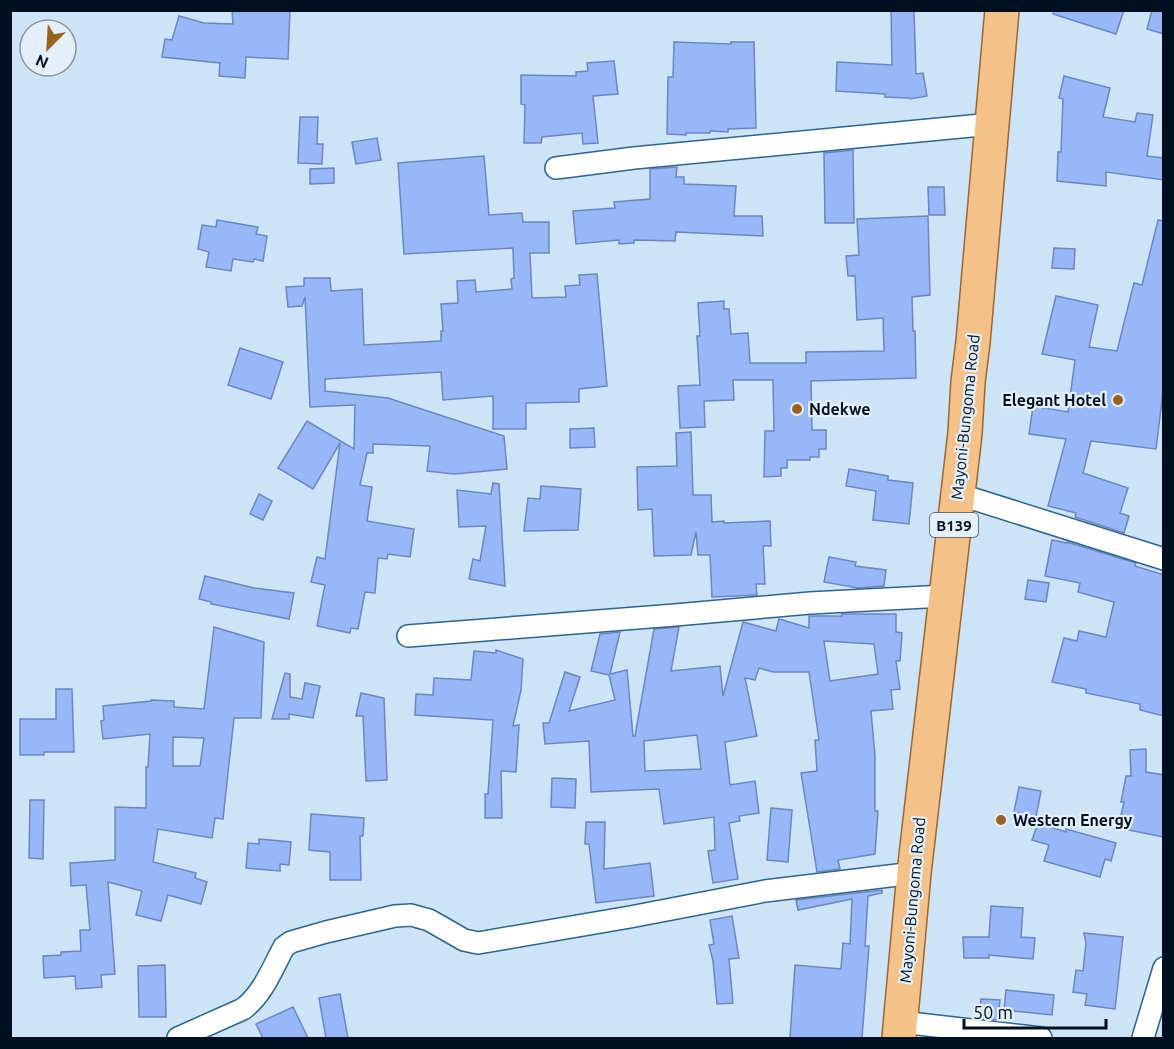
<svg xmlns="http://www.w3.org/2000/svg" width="1174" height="1049" font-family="Ubuntu,sans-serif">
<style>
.building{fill:#97b7f8;stroke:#6c87bf;stroke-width:1.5;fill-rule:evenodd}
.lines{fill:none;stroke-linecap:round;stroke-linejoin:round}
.street-casing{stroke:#2c658f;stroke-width:24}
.primary-casing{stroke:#9a6830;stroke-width:36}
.street{stroke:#fff;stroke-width:21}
.primary{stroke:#f4c188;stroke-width:33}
.poi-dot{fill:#9b6120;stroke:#e3eff9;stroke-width:2}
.labels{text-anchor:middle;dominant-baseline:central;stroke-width:4.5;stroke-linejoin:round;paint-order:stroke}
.shield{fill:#e3eff9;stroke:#445361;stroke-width:1.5}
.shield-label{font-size:15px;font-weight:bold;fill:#001020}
.poi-label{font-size:16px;font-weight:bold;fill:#001020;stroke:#e3eff9;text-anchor:start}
.street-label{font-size:16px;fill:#001020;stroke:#e3eff9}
</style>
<rect width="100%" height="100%" fill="#cde3f7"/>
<!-- building -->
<g class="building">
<polygon points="232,10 290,10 288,59 246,57 245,78 219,76 220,63 162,57 165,39 172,40 179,16 204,23 233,24"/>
<polygon points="891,10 914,10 916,74 923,73 927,96 910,99 909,98 885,97 885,94 836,91 837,62 892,65"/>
<polygon points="1054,10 1124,10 1116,34 1053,14"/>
<polygon points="1152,10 1164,10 1164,34 1147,29"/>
<polygon points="674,42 731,44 731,42 754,42 756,128 728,129 728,132 710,131 710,133 686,133 686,135 667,134 668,77 673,77"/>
<polygon points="614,61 618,94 593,96 598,143 583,144 582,133 542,137 541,143 524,143 525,105 521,104 521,75 576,76 576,72 588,71 587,63"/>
<polygon points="1064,76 1110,88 1103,117 1135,122 1137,113 1153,115 1147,156 1164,158 1164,180 1106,172 1106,186 1057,181 1058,152 1061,152 1063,99 1059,98"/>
<polygon points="300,117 318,117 317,144 323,144 322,164 298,163"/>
<polygon points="377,138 381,160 356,164 352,142"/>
<polygon points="853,150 854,223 825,223 824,153"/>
<polygon points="484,156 489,215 522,213 523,222 549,222 549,253 530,253 532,298 566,297 565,286 580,285 579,275 597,274 607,386 579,389 579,402 526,403 526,429 493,429 493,396 443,400 441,372 325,379 325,391 388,398 504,436 507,469 455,474 427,471 430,446 373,444 373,453 367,453 360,485 372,487 367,521 414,529 410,557 388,554 387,559 378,558 375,593 365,592 358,629 351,628 350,633 317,626 325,585 311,582 317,557 325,559 340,443 313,489 278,468 307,421 354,449 355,405 310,407 305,297 302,306 288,307 286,287 304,286 304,278 330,278 331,291 362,289 364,345 441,341 441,331 443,331 441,304 458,303 457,281 475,280 476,292 512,289 511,279 514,278 513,248 404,254 398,163"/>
<polygon points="677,167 676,177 684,177 684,184 736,186 734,216 762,216 763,236 676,232 675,241 634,240 634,243 619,244 619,240 576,244 573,211 615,208 614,202 650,199 650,169"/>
<polygon points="334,168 334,183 310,184 310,169"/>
<polygon points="928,187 944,187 945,215 929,215"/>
<polygon points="928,216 930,295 912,297 913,331 915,331 916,378 811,381 812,430 826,430 826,449 819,449 819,457 810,457 810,460 787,460 787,468 781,468 781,476 764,477 765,431 774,431 773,380 733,380 734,400 704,401 705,427 680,428 678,386 700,385 697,336 700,336 698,303 724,301 724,309 729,309 731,334 748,333 750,363 806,363 806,352 884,351 883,318 857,320 855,276 848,276 846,256 859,255 857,219"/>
<polygon points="217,220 258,227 256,234 267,236 263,261 254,259 253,262 233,259 231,271 206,267 209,252 198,249 202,225 216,227"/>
<polygon points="1158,220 1164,221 1164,384 1156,449 1091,441 1083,473 1128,488 1120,513 1129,516 1124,533 1075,517 1076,513 1048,506 1066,439 1029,434 1033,406 1068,412 1075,360 1042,354 1056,296 1098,305 1089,347 1117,351 1134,283 1142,285"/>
<polygon points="1054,248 1075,249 1074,269 1052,268"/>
<polygon points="240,348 283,362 271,399 228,385"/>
<polygon points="594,428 595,447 570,448 570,429"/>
<polygon points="691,432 693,495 711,495 712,522 724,521 724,523 770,521 771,546 763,546 765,584 756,584 757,595 712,597 710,555 698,555 696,532 691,555 654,556 652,509 638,510 637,467 677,466 676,433"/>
<polygon points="849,469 888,476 888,480 913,483 909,524 873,520 876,491 846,486"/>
<polygon points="493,483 499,484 505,586 469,579 473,559 480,561 486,526 459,527 457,490 491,494"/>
<polygon points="541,486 581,489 578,530 524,531 528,498 540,499"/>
<polygon points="259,494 272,501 263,520 250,514"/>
<polygon points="1052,540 1067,543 1067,542 1136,563 1135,566 1164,575 1164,716 1140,710 1140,704 1086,693 1086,689 1052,682 1064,638 1077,641 1079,631 1106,637 1114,602 1078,592 1080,583 1045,576"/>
<polygon points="829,557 856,562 855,566 886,570 884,586 858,588 824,582"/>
<polygon points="205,576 254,588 294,593 289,619 211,604 211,602 199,599"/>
<polygon points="1028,580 1049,583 1046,602 1025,599"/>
<path d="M842,614h54v18l6,1 -2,28h-4l4,28 -9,1 2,19 -22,2 4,45v55h3l-3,43 -37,6 2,9 -23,3 -16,-99 16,-2 -2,-31h4l-10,-68h-36l-14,-4 -4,12 -10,-2 12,58 -32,6 5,43 25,-4 4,32 -20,3 1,5 -11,2 9,56 -25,4 -5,-32 7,-1 -1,-33 -50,7 -5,-35 -68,3 -2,-51 -44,3 -2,-21h6l16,-51 15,5 -11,34 46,-11 -6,-25 -18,-4 9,-37 20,-2 -10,42 17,-4 6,66h2l19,-107 25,-2 -8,44 49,-5 3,30 20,-74 33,9 3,-12 30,9v-12h33zM824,641l50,3 4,30 -48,7zM697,735l4,34 -56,2 -1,-30z"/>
<path d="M214,627l50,15 -3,76h-27l-11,101 -8,-1 -3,20 -54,-9 -5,33 43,11 -1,5 12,4 -6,22 -33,-9 -7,26 -25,-6 6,-24 -34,-9 7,92 -14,1 1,12 -26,2 -1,-13 -31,2 -1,-22 18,-1v-3l20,-1 -1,-21h10l-4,-45 -15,1 -1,-23 45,-3v-53l31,1v-41h2l2,-33 -47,5 -2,-18 3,-1 -1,-14 48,-5v-1l23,1v6l30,2zM173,737l31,1 -4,28h-27z"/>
<polygon points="496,650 523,659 521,690 513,726 519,725 516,772 501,771 502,818 485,818 485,794 488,794 493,720 415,715 416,694 433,695 434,678 471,680 474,651 496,653"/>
<polygon points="285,673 290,674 290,697 302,699 305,683 320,686 313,718 289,714 289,719 272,719"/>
<polygon points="56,689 72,689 74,752 44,752 44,755 20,755 20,719 56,719"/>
<polygon points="361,693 384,698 387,780 366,781 363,716 356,716"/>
<polygon points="1146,749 1146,772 1164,775 1164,837 1118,828 1124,802 1121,802 1126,776 1131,776 1130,750"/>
<polygon points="552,778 576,779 575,808 551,807"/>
<polygon points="1019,787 1041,791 1036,817 1014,812"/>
<polygon points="30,800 44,800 43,859 29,858"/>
<polygon points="771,808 792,810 788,862 767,860"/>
<polygon points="311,814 364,818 363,836 360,836 361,880 330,880 330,852 309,850"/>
<polygon points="586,822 605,822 604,869 650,863 654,896 596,903 589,844 585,844"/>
<polygon points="1038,823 1066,832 1066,829 1116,843 1111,861 1105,859 1100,877 1044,861 1049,845 1032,840"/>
<polygon points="259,839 291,842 289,865 280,864 280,871 246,868 248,843 259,844"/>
<polygon points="882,890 882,893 868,896 865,946 869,946 862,1038 790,1038 795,965 841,969 843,943 850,944 852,899 798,910 796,900"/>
<polygon points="991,906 1023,908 1021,937 1035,938 1033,959 989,955 989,958 964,958 963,937 989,937"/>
<polygon points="732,916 739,958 729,959 733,1003 717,1004 713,961 709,945 714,944 710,920"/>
<polygon points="1084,933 1123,937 1115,1009 1085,1005 1087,994 1073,992 1076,970 1083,971 1086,943"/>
<polygon points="165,965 166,1017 139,1017 138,966"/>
<polygon points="1006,990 1054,995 1052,1015 1004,1010"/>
<polygon points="340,994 348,1038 326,1038 319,998"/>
<polygon points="981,999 1000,1000 998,1020 979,1018"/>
<polygon points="293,1007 308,1038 263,1038 256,1024"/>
</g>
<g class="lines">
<!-- street casing -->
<g class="street-casing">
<g id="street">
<polyline points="556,168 634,158 992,124"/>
<polyline points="958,494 1164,559"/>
<polyline points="408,636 675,615 810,603 945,596"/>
<polyline points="901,1022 1041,1038"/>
<path d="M178,1038l65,-29c20,-15 29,-40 41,-62l7,-5 35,-10 69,-16 16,-1 18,5 35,20 14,3 152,-26 135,-26 149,-18"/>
<polyline points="1143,1038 1164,968"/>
</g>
</g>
<!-- primary casing -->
<g class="primary-casing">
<polyline id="primary" points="899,1038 914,873 965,433 968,382 973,342 1002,10"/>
</g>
<!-- street -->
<use href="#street" class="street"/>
<!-- primary -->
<use href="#primary" class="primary"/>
</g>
<!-- markers -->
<g class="poi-dot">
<circle cx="1118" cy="400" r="6"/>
<circle cx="797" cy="409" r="6"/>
<circle cx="1001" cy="820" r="6"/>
</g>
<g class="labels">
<!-- shield labels -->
<rect class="shield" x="930" y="513" width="48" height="24" rx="4.5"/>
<g class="shield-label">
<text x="954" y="525">B139</text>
</g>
<!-- poi labels -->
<g class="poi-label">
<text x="1106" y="400" text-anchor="end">Elegant Hotel</text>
<text x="809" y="409">Ndekwe</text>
<text x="1013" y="820">Western Energy</text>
</g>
<!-- street labels -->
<g class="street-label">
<text transform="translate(965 417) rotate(-84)">Mayoni-Bungoma Road</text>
<text transform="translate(912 900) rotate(-85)">Mayoni-Bungoma Road</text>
</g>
</g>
<!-- border -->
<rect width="1174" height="1049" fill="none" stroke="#001020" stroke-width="24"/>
<!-- north arrow -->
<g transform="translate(48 48) rotate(204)"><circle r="28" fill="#e3eff9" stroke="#8896a2" stroke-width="1.5"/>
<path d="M0-4.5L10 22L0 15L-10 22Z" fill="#9b6120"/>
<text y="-9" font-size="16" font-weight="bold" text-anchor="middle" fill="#001020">N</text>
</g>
<!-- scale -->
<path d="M964 1019v9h142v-9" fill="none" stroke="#001020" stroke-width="3"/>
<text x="973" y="1019" font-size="18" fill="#001020" stroke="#e3eff9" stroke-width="4.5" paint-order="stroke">50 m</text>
</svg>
